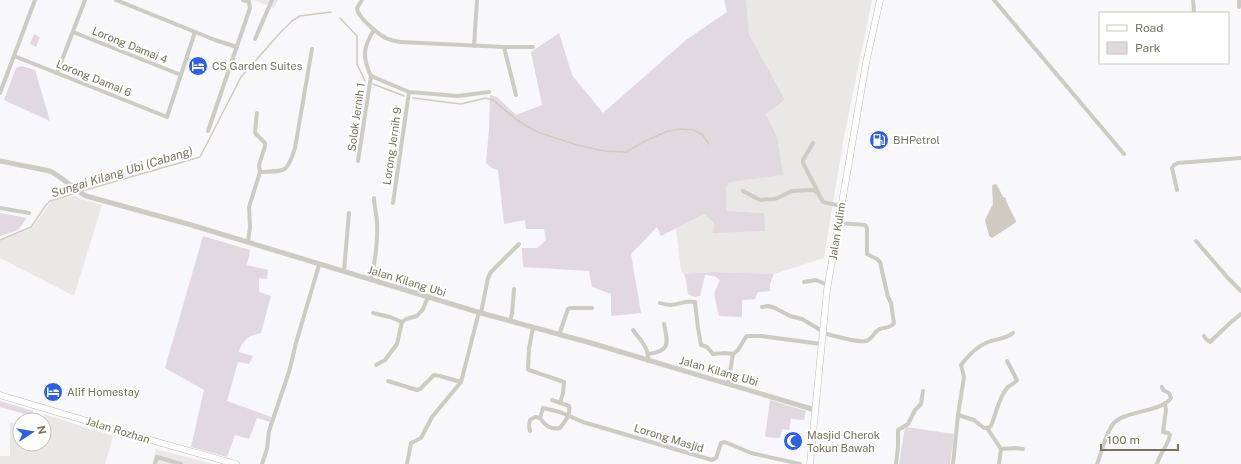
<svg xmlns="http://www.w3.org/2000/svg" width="1241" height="464" font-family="'Public Sans',sans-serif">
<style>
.built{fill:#e9e8e7}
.green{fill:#e1d8e0}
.water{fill:#cfcbc0}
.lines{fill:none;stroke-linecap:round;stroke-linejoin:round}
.stream{stroke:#cfcbc0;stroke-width:1.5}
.primary-casing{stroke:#bdbdb4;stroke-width:7}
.minor{stroke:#ccccc5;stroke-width:4}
.tertiary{stroke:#ccccc5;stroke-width:5}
.primary{stroke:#fff;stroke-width:6}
.labels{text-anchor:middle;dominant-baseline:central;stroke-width:4;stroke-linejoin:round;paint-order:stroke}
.street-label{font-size:11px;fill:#76745b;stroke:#fff}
.poi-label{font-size:11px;fill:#76745b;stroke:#fff;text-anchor:start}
.water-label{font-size:12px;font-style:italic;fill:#7c755f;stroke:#fff}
</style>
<rect width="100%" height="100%" fill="#f8f7f9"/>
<!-- built -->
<g class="built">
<polygon points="254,0 278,0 274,8"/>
<polygon points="745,0 872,0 844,137 824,258 774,274 713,272 684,274 681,271 676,228 704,214 714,223 713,232 764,213 726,211 726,188 729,182 777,137 766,114 785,100 749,34"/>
<polygon points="76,195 78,198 102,205 74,296 0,258 0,241 32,228 51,202"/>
<polygon points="44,414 113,436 105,464 0,464 0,456 10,456 10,422 20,425 20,444 44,444"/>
<polygon points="156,449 213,464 152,464"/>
</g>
<!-- green -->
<g class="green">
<polygon points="724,0 746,0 749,34 785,100 766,114 777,137 783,175 729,182 726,188 726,211 764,213 765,231 713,233 714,223 704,214 661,236 657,227 631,254 641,313 611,316 611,294 592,287 589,271 523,267 522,248 537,248 546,240 544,229 526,229 525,220 504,224 498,170 492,168 486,163 489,129 490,95 497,97 516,115 542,105 531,52 559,33 572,75 603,113 686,40 727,12"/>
<polygon points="34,34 40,37 36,47 30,44"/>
<polygon points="22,66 35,70 50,121 4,100 16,68"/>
<polygon points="0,213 27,218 18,230 0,236"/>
<path d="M203,236l47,14 -3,15 21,5 -1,9 -8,-1v14l12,4 -10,37c-13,3 -18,6 -22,19l14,4 -4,8 -11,-2 -11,39 44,16 -1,5 -13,-4 -8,21 -14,-4 -8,22 -36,-10 13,-57 -39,-22z"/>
<polygon points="713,272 774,274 770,284 770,291 758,292 755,299 742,300 742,317 719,316 714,294 720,280 714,276 705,275 700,296 695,297 688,294 686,280 684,274"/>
<polygon points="770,400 806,411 804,420 791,419 789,430 782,429 780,438 765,437"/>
<polygon points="0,401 33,411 32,416 0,407"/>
<polygon points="905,427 954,434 950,464 899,464"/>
</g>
<!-- water -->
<polygon class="water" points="995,184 997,185 1003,197 1006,198 1006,201 1016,221 1015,223 992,238 989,236 985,220 993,204 992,186 993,185"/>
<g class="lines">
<!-- stream -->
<g class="stream">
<polyline points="340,18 357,36 357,64 365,81"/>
<polyline points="373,84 404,96"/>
<polyline points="413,98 461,104 486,98 493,100 517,120 537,132 574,144 604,151 626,152 647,140 668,131 682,129 694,130 703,135 709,144"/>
<polyline points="82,191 200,157 241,77 279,34 292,21 300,16 331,12"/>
<polyline points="0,240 31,227 46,205 50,201 67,196 76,192"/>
</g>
<!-- primary casing -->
<g class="primary-casing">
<g id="primary">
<polyline points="0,395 161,443 236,464"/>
<polyline points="810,464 827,290 866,63 880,0"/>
</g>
</g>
<!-- minor -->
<g class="minor">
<polyline points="116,0 215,40 237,47"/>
<path d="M362,0l-5,8c0,9 23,28 31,31 4,2 9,2 13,3l103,5h29"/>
<polyline points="994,0 1124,154"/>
<polyline points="1193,0 1194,11"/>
<polyline points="1239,7 1239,0"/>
<path d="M374,30c-11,17 -12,27 -3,46l38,16 49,4 31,-4"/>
<polyline points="73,32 181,75"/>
<polyline points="255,39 272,0"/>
<polyline points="474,46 477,0"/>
<polyline points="504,47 516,95"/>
<polyline points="14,56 167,117 195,32"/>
<polyline points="57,73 85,0"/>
<polyline points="0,93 35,0"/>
<polyline points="257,113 255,132 256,134 265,143 265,146 259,165 260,172"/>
<polyline points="208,131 250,8 249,2 243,0"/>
<polyline points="813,143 803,160 803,163 818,192"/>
<polyline points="358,161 371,76"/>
<polyline points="1177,190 1172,168 1174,165 1178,163 1241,158"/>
<polyline points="743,191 760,200 775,199 792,191 813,190 818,193 823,202 841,206"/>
<polyline points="393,203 409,92"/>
<polyline points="0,208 29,213"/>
<polyline points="1196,241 1228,278 1241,291"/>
<path d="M248,242l2,-15 -1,-20 11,-35c25,-1 27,2 35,-24l17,-99"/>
<polyline points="344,271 349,213"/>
<path d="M371,280c4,-20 7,-36 6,-57 0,-9 -3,-16 -3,-25"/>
<polyline points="804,282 816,280 828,285"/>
<path d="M660,303c16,6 22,-4 35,-1l3,26 3,17 6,2 6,7 12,-1 8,1"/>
<polyline points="762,307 768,306 775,308 790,316 802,319 822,331"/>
<polyline points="373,313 390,317 402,322"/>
<polyline points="481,313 488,278 491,272 519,244"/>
<polyline points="510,321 512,314 514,289"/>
<polyline points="533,328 529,348 528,369 529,370 564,382 563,393 560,403"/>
<path d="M633,330c7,10 16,17 15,31"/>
<path d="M822,333c11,2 33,10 44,8 7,-2 8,-10 14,-12 6,-2 11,-1 14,-6l-3,-20 -3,-6 -8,-35 -3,-3 -10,-5v-26l-2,-3c-10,-1 -18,-1 -27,-2"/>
<polyline points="559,335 568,309 570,308 592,308"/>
<polyline points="1204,336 1206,339 1210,342 1230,323 1241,314"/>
<path d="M648,354c23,-3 20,-11 16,-30"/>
<polyline points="376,365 385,360 397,344 402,322 406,319 417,316 423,309 428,297"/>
<polyline points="388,381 417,390 420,389 434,375 440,376 461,382"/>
<path d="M728,384l5,-30c9,-5 7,-11 14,-18h14l60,8"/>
<path d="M958,415l16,5 10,8h3l4,-2c5,-12 7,-27 16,-38 3,-3 7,-4 10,-8l-10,-19"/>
<polyline points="540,418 543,408 560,412 583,422 712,460 716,458 721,443 725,442 751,453 800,464"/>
<polyline points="987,428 1001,449 1015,448 1023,449"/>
<path d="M530,431l-1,-5 1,-6 5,-3 5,1c5,8 11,12 20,10 5,-7 11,-13 9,-22l-17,-6"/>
<polyline points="155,464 157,457 181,464"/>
<polyline points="262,464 267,449 269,431 289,372 296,343 319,265"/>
<polyline points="407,464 411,443 421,438 432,417 461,382 479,312"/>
<polyline points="896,464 898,447 898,430 908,424 915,410 921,404 923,391"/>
<path d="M953,464l5,-49 6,-38 -3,-12c8,-10 15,-18 27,-23 8,-3 18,-3 25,-9"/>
<polyline points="999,464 1001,449"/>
<path d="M1097,464c5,-13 8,-29 16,-40 9,-13 49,-12 58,-26l-2,-5 -6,-3 -1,-3"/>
<path d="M1157,464c3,-11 11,-18 13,-29l-2,-2 -5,-1 3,-22 -1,-7"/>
</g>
<!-- tertiary -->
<path class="tertiary" d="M0,161l50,10c14,7 23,18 36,25l102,28 293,89 110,30 224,67"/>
<!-- primary -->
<use href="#primary" class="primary"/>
</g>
<!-- icons -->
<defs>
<g id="hotel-disc" transform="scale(1)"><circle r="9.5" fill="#2d61e3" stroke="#fff"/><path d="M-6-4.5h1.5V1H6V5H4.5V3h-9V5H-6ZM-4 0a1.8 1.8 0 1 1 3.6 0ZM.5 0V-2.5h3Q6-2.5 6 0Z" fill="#fff"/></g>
<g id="fuel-disc" transform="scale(1)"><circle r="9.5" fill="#2d61e3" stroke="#fff"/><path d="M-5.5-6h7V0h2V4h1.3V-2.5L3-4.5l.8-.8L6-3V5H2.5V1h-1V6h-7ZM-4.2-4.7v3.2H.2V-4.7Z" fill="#fff"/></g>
<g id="mosque-disc" transform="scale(1)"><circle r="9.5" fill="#2d61e3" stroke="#fff"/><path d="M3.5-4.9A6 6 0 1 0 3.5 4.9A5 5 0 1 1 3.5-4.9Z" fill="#fff"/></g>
</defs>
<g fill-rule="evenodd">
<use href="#hotel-disc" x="198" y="66"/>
<use href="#fuel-disc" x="879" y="140"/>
<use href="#hotel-disc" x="53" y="392"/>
<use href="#mosque-disc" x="793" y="441"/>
</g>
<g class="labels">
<!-- street labels -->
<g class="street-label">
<text transform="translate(130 45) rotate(22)">Lorong Damai 4</text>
<text transform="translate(94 78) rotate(22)">Lorong Damai 6</text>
<text transform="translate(356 117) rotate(-82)">Solok Jernih 1</text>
<text transform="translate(392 146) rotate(-82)">Lorong Jernih 9</text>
<text transform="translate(837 231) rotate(-81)">Jalan Kulim</text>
<text transform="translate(407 281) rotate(17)">Jalan Kilang Ubi</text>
<text transform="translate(719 371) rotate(16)">Jalan Kilang Ubi</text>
<text transform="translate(118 430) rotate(17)">Jalan Rozhan</text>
<text transform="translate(669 438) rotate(17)">Lorong Masjid</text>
</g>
<!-- poi labels -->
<g class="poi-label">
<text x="212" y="66">CS Garden Suites</text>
<text x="893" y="140">BHPetrol</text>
<text x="67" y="392">Alif Homestay</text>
<text x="807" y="435">Masjid Cherok<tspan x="807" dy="13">Tokun Bawah</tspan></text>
</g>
<!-- water labels -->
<g class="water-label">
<text transform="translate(122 172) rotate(-17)">Sungai Kilang Ubi (Cabang)</text>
</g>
</g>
<!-- legend -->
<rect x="1099" y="12" width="130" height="52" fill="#ffffff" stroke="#c8c7bd"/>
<rect x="1107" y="25" width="20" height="6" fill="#ffffff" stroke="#c8c7bd"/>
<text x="1135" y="32" font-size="12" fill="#76745b">Road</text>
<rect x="1107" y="42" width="20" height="12" fill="#e1d8e0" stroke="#c8c7bd"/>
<text x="1135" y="52" font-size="12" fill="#76745b">Park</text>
<!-- north arrow -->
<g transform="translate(32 432) rotate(78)"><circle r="19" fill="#ffffff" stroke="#c8c7bd"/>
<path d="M0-3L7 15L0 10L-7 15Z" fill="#2d61e3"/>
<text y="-6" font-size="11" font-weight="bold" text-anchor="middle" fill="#76745b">N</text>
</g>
<!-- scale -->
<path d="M1101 444v6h77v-6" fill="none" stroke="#76745b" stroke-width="2"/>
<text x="1107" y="444" font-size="12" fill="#76745b" stroke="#ffffff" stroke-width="3" paint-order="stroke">100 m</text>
</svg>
